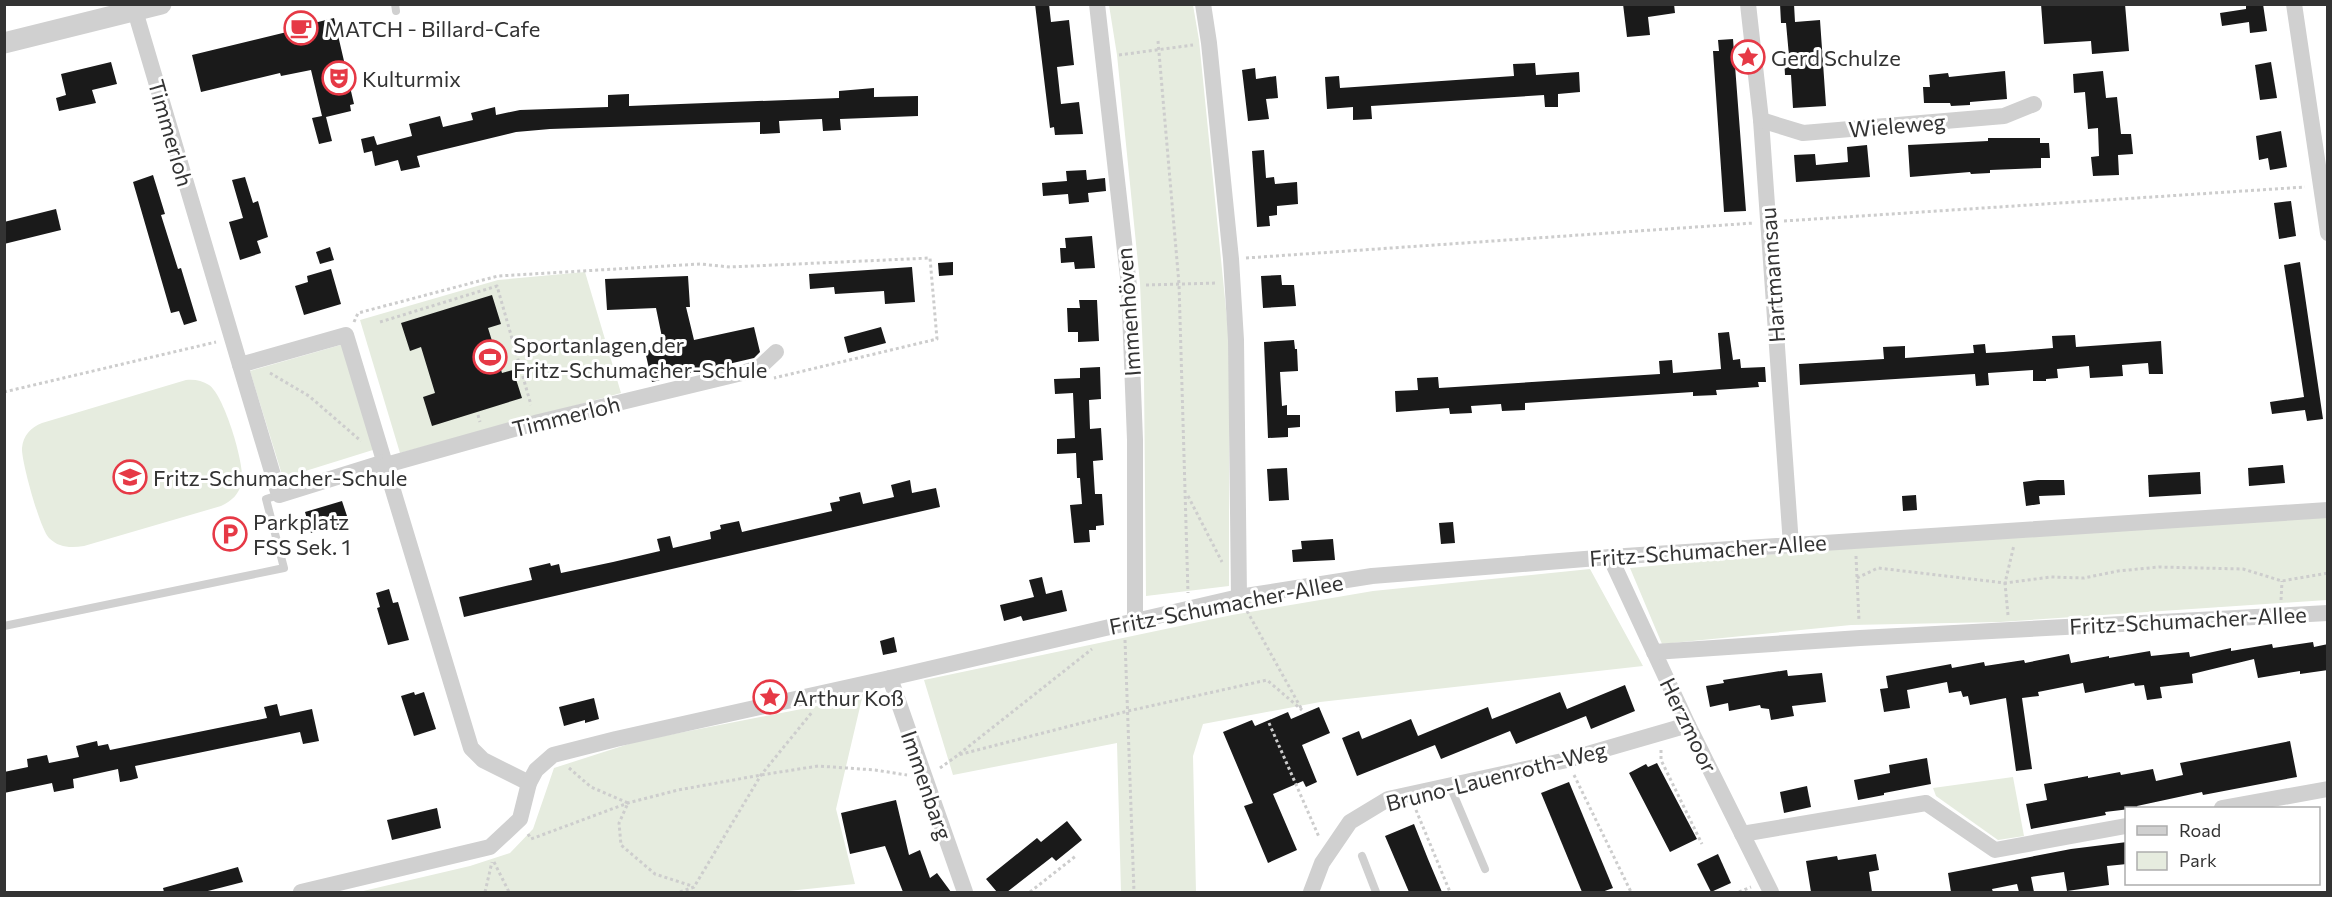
<svg xmlns="http://www.w3.org/2000/svg" width="2332" height="897" font-family="Commissioner,sans-serif">
<style>
.green{fill:#e6ecdf}
.building{fill:#1a1a1a}
.lines{fill:none;stroke-linecap:round;stroke-linejoin:round}
.path{stroke:#cdcdcd;stroke-width:3;stroke-dasharray:3 3;stroke-linecap:butt}
.service{stroke:#d0d0d0;stroke-width:8}
.minor{stroke:#d0d0d0;stroke-width:16}
.tertiary{stroke:#d0d0d0;stroke-width:21}
.labels{text-anchor:middle;dominant-baseline:central;stroke-width:6;stroke-linejoin:round;paint-order:stroke}
.poi-label{font-size:22px;fill:#333;stroke:#fff;text-anchor:start}
.street-label{font-size:22px;fill:#333;stroke:#fff}
</style>
<rect width="100%" height="100%" fill="#fff"/>
<!-- green -->
<g class="green">
<polygon points="1109,5 1193,5 1199,40 1229,339 1229,586 1146,596 1144,378 1140,283 1117,55"/>
<polygon points="585,272 621,393 400,453 360,320 498,280"/>
<polygon points="344,344 376,449 283,478 250,371"/>
<path d="M186,380c7,-1 16,0 23,5 15,10 36,79 33,97 -3,12 -10,19 -21,24l-137,40c-13,2 -25,2 -35,-8 -9,-9 -28,-78 -27,-90 1,-12 9,-21 20,-25z"/>
<polygon points="2327,515 2327,600 2000,622 1851,625 1662,644 1630,568 1906,542"/>
<polygon points="1590,569 1643,666 1320,702 1203,724 1193,756 1196,892 1121,892 1117,743 953,775 924,680 1232,615 1373,591"/>
<polygon points="863,694 836,809 855,884 779,892 359,892 470,866 510,853 533,829 554,768 638,741 822,705"/>
<polygon points="2013,777 2024,836 1998,840 1936,796 1933,788"/>
</g>
<!-- building -->
<g class="building">
<polygon points="1035,4 1049,4 1051,22 1069,20 1074,65 1057,67 1061,104 1079,102 1083,134 1055,135 1054,127 1050,128"/>
<polygon points="1623,4 1674,4 1675,13 1648,17 1650,35 1627,37"/>
<polygon points="1780,4 1794,4 1795,22 1820,20 1826,106 1793,108 1791,75 1785,75 1784,57 1789,56 1786,23 1781,23"/>
<polygon points="2041,4 2125,4 2129,51 2092,54 2091,41 2044,44"/>
<polygon points="2246,4 2263,4 2267,31 2250,33 2249,22 2222,26 2220,13 2246,9"/>
<polygon points="334,18 354,104 350,105 351,111 326,117 332,141 319,144 312,118 322,116 311,70 281,76 280,73 201,92 192,55 291,31 289,23 309,19 310,24"/>
<polygon points="1733,39 1746,211 1724,212 1713,51 1719,51 1718,40"/>
<polygon points="111,62 117,84 92,90 96,103 59,111 56,98 66,95 61,74"/>
<polygon points="2271,62 2277,98 2260,100 2255,65"/>
<polygon points="1535,63 1536,75 1579,72 1580,92 1558,94 1558,107 1545,107 1544,95 1371,106 1372,119 1353,120 1353,107 1327,109 1325,77 1339,76 1340,88 1514,76 1513,64"/>
<polygon points="1255,68 1256,79 1276,76 1278,98 1266,99 1269,119 1248,121 1242,70"/>
<polygon points="2005,71 2007,99 1970,102 1970,105 1951,106 1950,103 1924,103 1923,87 1930,87 1929,75 1948,73 1949,77"/>
<polygon points="2103,71 2106,98 2117,97 2121,134 2131,134 2133,154 2118,155 2119,175 2093,176 2091,157 2099,156 2098,128 2088,129 2085,92 2074,93 2073,74"/>
<polygon points="874,88 874,97 918,96 918,116 840,119 841,130 823,131 822,119 779,121 780,133 760,134 760,122 550,129 516,132 417,156 420,167 401,171 398,160 375,166 372,151 364,153 361,139 374,136 377,145 412,136 409,124 440,116 443,127 473,120 471,113 495,107 496,115 520,110 608,107 608,95 629,94 629,106 839,98 839,91"/>
<polygon points="2281,131 2287,167 2270,170 2268,158 2259,160 2256,136"/>
<polygon points="1988,138 2040,138 2040,143 2049,143 2050,158 2041,158 2041,168 1990,170 1990,173 1971,174 1970,172 1910,177 1908,145 1988,141"/>
<polygon points="1867,145 1870,177 1796,182 1794,155 1815,154 1816,165 1848,162 1847,147"/>
<polygon points="1264,150 1266,178 1274,177 1275,184 1297,182 1298,204 1277,206 1277,215 1269,216 1270,226 1257,227 1252,151"/>
<polygon points="1086,170 1087,180 1105,178 1106,191 1088,193 1089,202 1069,204 1068,194 1043,196 1042,183 1067,181 1066,171"/>
<polygon points="153,175 165,214 161,215 178,269 181,268 197,321 184,325 179,311 171,313 133,182"/>
<polygon points="245,177 253,203 258,201 268,237 257,241 261,253 240,260 229,222 243,218 232,180"/>
<polygon points="2291,201 2296,236 2279,239 2274,203"/>
<polygon points="56,209 61,230 4,244 4,222"/>
<polygon points="1092,236 1095,268 1075,269 1074,262 1061,263 1060,248 1066,248 1065,238"/>
<polygon points="330,247 334,260 320,264 316,252"/>
<polygon points="953,262 953,275 939,276 938,263"/>
<polygon points="2300,262 2323,419 2307,421 2305,410 2272,414 2270,402 2304,397 2284,265"/>
<polygon points="912,267 915,302 885,304 884,291 835,294 834,287 810,289 809,274"/>
<polygon points="331,269 341,304 304,315 295,286 308,282 307,276"/>
<polygon points="1281,275 1282,285 1294,285 1296,306 1263,308 1261,276"/>
<polygon points="688,276 690,307 686,307 694,340 754,327 760,352 754,358 652,382 645,351 664,347 656,308 607,310 605,279"/>
<polygon points="492,295 501,324 488,328 502,373 513,370 522,398 432,426 423,397 435,393 421,347 410,351 401,323"/>
<polygon points="1079,300 1097,300 1099,341 1078,342 1078,332 1068,332 1067,308 1080,308"/>
<polygon points="881,327 886,343 848,353 844,337"/>
<polygon points="1729,332 1733,360 1740,359 1741,368 1765,367 1766,382 1758,382 1759,387 1716,390 1717,395 1693,396 1693,392 1525,403 1525,410 1502,411 1501,404 1471,406 1472,413 1450,414 1449,408 1396,412 1395,391 1418,390 1417,378 1438,377 1439,388 1660,374 1659,361 1672,360 1673,373 1721,369 1718,333"/>
<polygon points="2075,335 2076,347 2161,341 2163,374 2149,374 2148,363 2122,365 2123,376 2090,378 2089,366 2057,369 2058,378 2046,379 2046,381 2033,381 2033,370 1988,373 1989,385 1976,386 1975,374 1800,385 1799,364 1884,359 1883,347 1905,346 1905,358 1974,353 1973,345 1985,344 1986,353 2003,352 2053,348 2052,336"/>
<polygon points="1294,340 1295,349 1297,349 1298,371 1280,372 1282,406 1287,405 1287,415 1300,415 1300,427 1288,428 1288,437 1268,438 1264,342"/>
<polygon points="1100,367 1101,399 1089,400 1090,429 1101,428 1103,460 1093,461 1095,494 1102,494 1104,525 1096,526 1096,530 1089,530 1090,542 1074,543 1070,505 1082,504 1080,478 1077,478 1076,453 1057,454 1057,439 1075,438 1073,393 1055,394 1054,379 1080,378 1080,368"/>
<polygon points="2283,465 2285,483 2249,486 2248,468"/>
<polygon points="1287,468 1289,500 1269,501 1267,469"/>
<polygon points="2200,472 2201,494 2149,497 2148,475"/>
<polygon points="910,480 912,493 936,488 940,507 464,617 459,597 532,580 529,568 550,563 551,566 559,564 561,573 613,562 660,551 657,539 670,536 673,548 711,539 710,532 721,529 720,525 739,521 742,532 832,511 830,503 840,501 839,497 860,492 863,504 894,497 891,485"/>
<polygon points="2038,480 2064,480 2065,495 2039,496 2040,504 2026,506 2023,482"/>
<polygon points="1916,495 1917,510 1903,511 1902,496"/>
<polygon points="342,501 349,522 311,533 305,512"/>
<polygon points="1453,522 1455,543 1441,544 1439,523"/>
<polygon points="1333,539 1335,560 1293,562 1292,550 1302,549 1301,541"/>
<polygon points="1042,577 1046,594 1062,590 1067,611 1023,621 1021,616 1004,621 1000,605 1034,597 1029,580"/>
<polygon points="389,589 393,603 398,602 409,640 388,645 377,608 380,607 376,593"/>
<polygon points="894,637 897,652 883,655 880,641"/>
<polygon points="2313,642 2314,647 2328,644 2328,670 2300,674 2300,671 2258,678 2254,659 2192,674 2193,683 2160,687 2162,698 2147,700 2144,685 2135,686 2134,683 2085,693 2083,683 2038,692 2039,696 2022,698 2032,769 2016,771 2006,698 1970,705 1968,696 1963,697 1961,691 1949,693 1947,682 1907,690 1910,708 1884,712 1880,689 1888,688 1886,676 1951,664 1952,668 1984,662 1985,666 2024,660 2025,663 2069,654 2071,663 2109,656 2109,658 2150,651 2151,656 2189,652 2190,657 2231,648 2231,651 2272,644 2273,648"/>
<polygon points="1787,670 1788,676 1822,673 1826,702 1792,706 1794,716 1771,720 1769,709 1761,708 1760,705 1729,711 1728,703 1710,707 1706,686 1724,683 1723,680"/>
<polygon points="1625,685 1635,711 1591,729 1586,716 1516,744 1510,731 1441,759 1435,745 1357,776 1342,738 1359,731 1362,739 1411,719 1418,736 1488,707 1492,719 1560,692 1567,709"/>
<polygon points="414,692 415,695 424,692 436,729 414,736 401,696"/>
<polygon points="594,698 599,719 585,723 585,720 564,726 559,707"/>
<polygon points="277,704 280,716 312,709 319,741 303,744 300,732 135,766 138,778 131,780 120,782 118,769 73,779 74,788 54,792 52,783 4,793 4,772 28,767 27,759 47,755 49,763 79,757 76,746 97,741 98,746 108,744 110,750 267,718 264,707"/>
<polygon points="1319,707 1330,733 1302,745 1317,782 1306,787 1303,781 1273,794 1297,850 1268,863 1244,806 1253,803 1223,732 1252,720 1255,726 1288,712 1291,719"/>
<polygon points="2290,741 2297,777 2203,795 2202,792 2137,806 2138,808 2105,812 2106,815 2031,829 2026,804 2047,800 2044,784 2088,776 2088,778 2120,772 2121,775 2153,769 2156,781 2183,775 2180,763"/>
<polygon points="1927,758 1931,784 1884,793 1884,795 1858,800 1854,780 1890,773 1889,765"/>
<polygon points="1657,763 1697,839 1670,852 1629,773 1646,764 1648,767"/>
<polygon points="1569,782 1613,888 1602,892 1582,892 1541,793"/>
<polygon points="1807,786 1811,807 1784,813 1780,792"/>
<polygon points="896,800 909,855 920,850 930,878 937,873 951,892 903,892 885,846 850,854 841,813"/>
<polygon points="437,808 441,828 392,840 387,820"/>
<polygon points="1067,821 1082,840 1056,861 1052,857 1007,892 997,892 986,879 1037,838 1041,842"/>
<polygon points="1414,824 1428,859 1442,892 1409,892 1385,836"/>
<polygon points="2127,842 2127,864 2107,866 2109,885 2067,891 2064,872 2031,877 2034,892 2019,892 2017,884 1992,889 1993,892 1951,892 1948,873 2071,849"/>
<polygon points="1718,854 1731,883 1711,892 1697,864"/>
<polygon points="1876,854 1879,870 1869,872 1872,892 1811,892 1806,861 1837,856 1838,860"/>
<polygon points="238,867 243,882 204,892 164,892 163,888"/>
</g>
<g class="lines">
<!-- path -->
<g class="path">
<polyline points="1158,41 1179,284 1188,593"/>
<polyline points="1119,55 1193,45"/>
<polyline points="1784,221 2305,187"/>
<polyline points="1246,258 1754,223"/>
<polyline points="1146,285 1217,283"/>
<polyline points="354,322 358,313 498,276 700,264 730,267 930,258 937,339 774,378"/>
<polyline points="380,322 497,286 531,405"/>
<polyline points="270,373 309,396 361,441"/>
<polyline points="4,392 216,342"/>
<polyline points="478,415 480,422"/>
<polyline points="1188,496 1222,562"/>
<polyline points="1856,556 1859,621"/>
<polyline points="1857,578 1878,568 2005,583 2051,577 2084,578 2118,571 2159,567 2243,569 2282,581 2328,573"/>
<polyline points="2281,600 2282,581"/>
<polyline points="1247,611 1301,708"/>
<polyline points="2008,615 2005,583 2014,545"/>
<polyline points="1125,640 1134,892"/>
<polyline points="1269,723 1319,837"/>
<polyline points="1661,750 1661,760 1702,844"/>
<polyline points="959,754 1092,649"/>
<polyline points="569,768 591,787 628,803 619,823 621,845 655,874 692,886"/>
<polyline points="940,768 958,755 1128,711 1267,680 1302,710"/>
<polyline points="1574,775 1631,892"/>
<polyline points="1416,810 1450,892"/>
<polyline points="528,834 531,839 628,803 678,790 761,775 818,766 875,770 907,775"/>
<polyline points="494,862 509,892"/>
<polyline points="485,892 492,862"/>
<polyline points="680,892 694,887 761,775 813,711"/>
<polyline points="1030,892 1077,855"/>
<polyline points="1739,892 1751,887"/>
</g>
<!-- service -->
<g class="service">
<polyline points="395,4 396,11"/>
<polyline points="4,626 284,568 266,499 279,495"/>
<polyline points="1450,786 1485,869"/>
<polyline points="1362,856 1376,892"/>
</g>
<!-- minor -->
<g class="minor">
<polyline points="133,4 240,365 346,335 471,748 483,760 529,783"/>
<polyline points="1097,4 1129,286 1135,440 1135,621"/>
<polyline points="1203,4 1209,43 1231,259 1236,340 1239,597"/>
<polyline points="1748,4 1761,120 1791,545"/>
<polyline points="2294,4 2328,233"/>
<polyline points="1761,120 1803,133 2004,116 2034,104"/>
<polyline points="240,365 279,495 385,462"/>
<polyline points="386,465 539,422 742,373 759,368 776,352"/>
<polyline points="1610,557 1688,725 1771,892"/>
<polyline points="1654,652 1860,638 2328,613"/>
<polyline points="890,678 965,892"/>
<polyline points="2222,808 2328,789"/>
<polyline points="1742,834 1926,803 1995,850 2126,826"/>
<polyline points="301,892 490,847 520,819 529,783 536,770 553,755 616,739 890,678 1239,597 1372,576 1610,557 2328,510"/>
<polyline points="1311,892 1322,863 1350,822 1388,799 1567,760 1688,725"/>
</g>
<!-- tertiary -->
<polyline class="tertiary" points="4,43 161,4"/>
</g>
<!-- icons -->
<defs>
<g id="cafe-ring" transform="scale(1.725)"><circle r="9.5" fill="#fff" stroke="#e63946" stroke-width="1.5"/><path d="M-5.5-4.5H6V0H3Q3 3.5 0 3.5H-2.5Q-5.5 3.5-5.5 0ZM3-3.2v2h1.7v-2ZM-6 4.5H4V6H-6Z" fill="#e63946"/></g>
<g id="sight-ring" transform="scale(1.725)"><circle r="9.5" fill="#fff" stroke="#e63946" stroke-width="1.5"/><path d="M0-6L1.8-2.2L6-1.7L2.9 1.2L3.7 5.4L0 3.3L-3.7 5.4L-2.9 1.2L-6-1.7L-1.8-2.2Z" fill="#e63946"/></g>
<g id="theatre-ring" transform="scale(1.725)"><circle r="9.5" fill="#fff" stroke="#e63946" stroke-width="1.5"/><path d="M-5-5.5Q0-4 5-5.5V0Q5 5 0 6Q-5 5-5 0ZM-3.3-2.5H-1v1.5H-3.3ZM1-2.5H3.3v1.5H1ZM-2.8 1Q0 5.5 2.8 1Z" fill="#e63946"/></g>
<g id="stadium-ring" transform="scale(1.725)"><circle r="9.5" fill="#fff" stroke="#e63946" stroke-width="1.5"/><path d="M0-5a6.5 5 0 1 0 0 10a6.5 5 0 1 0 0-10ZM-3.5-1.8h7v3.6h-7Z" fill="#e63946"/></g>
<g id="school-ring" transform="scale(1.725)"><circle r="9.5" fill="#fff" stroke="#e63946" stroke-width="1.5"/><path d="M0-5L7-2L0 1L-7-2ZM-4 1L0 2.5L4 1V4Q0 6-4 4Z" fill="#e63946"/></g>
<g id="parking-ring" transform="scale(1.725)"><circle r="9.5" fill="#fff" stroke="#e63946" stroke-width="1.5"/><path d="M-3.5-5.5H1a3.5 3.5 0 0 1 0 7H-1V5.5H-3.5ZM-1-3.4V-.6H.8a1.4 1.4 0 0 0 0-2.8Z" fill="#e63946"/></g>
</defs>
<g fill-rule="evenodd">
<use href="#cafe-ring" x="301" y="28"/>
<use href="#sight-ring" x="1748" y="57"/>
<use href="#theatre-ring" x="339" y="78"/>
<use href="#stadium-ring" x="490" y="357"/>
<use href="#school-ring" x="130" y="477"/>
<use href="#parking-ring" x="230" y="534"/>
<use href="#sight-ring" x="770" y="697"/>
</g>
<g class="labels">
<!-- poi labels -->
<g class="poi-label">
<text x="324" y="28">MATCH - Billard-Cafe</text>
<text x="1771" y="57">Gerd Schulze</text>
<text x="362" y="78">Kulturmix</text>
<text x="513" y="344">Sportanlagen der<tspan x="513" dy="25">Fritz-Schumacher-Schule</tspan></text>
<text x="153" y="477">Fritz-Schumacher-Schule</text>
<text x="253" y="521">Parkplatz<tspan x="253" dy="25">FSS Sek. 1</tspan></text>
<text x="793" y="697">Arthur Koß</text>
</g>
<!-- street labels -->
<g class="street-label">
<text transform="translate(1897 125) rotate(-5)">Wieleweg</text>
<text transform="translate(171 133) rotate(74)">Timmerloh</text>
<text transform="translate(1772 275) rotate(-94)">Hartmannsau</text>
<text transform="translate(1128 312) rotate(-94)">Immenhöven</text>
<text transform="translate(566 416) rotate(-14)">Timmerloh</text>
<text transform="translate(1708 550) rotate(-4)">Fritz-Schumacher-Allee</text>
<text transform="translate(1226 604) rotate(-11)">Fritz-Schumacher-Allee</text>
<text transform="translate(2188 620) rotate(-3)">Fritz-Schumacher-Allee</text>
<text transform="translate(1689 725) rotate(64)">Herzmoor</text>
<text transform="translate(1496 776) rotate(-14)">Bruno-Lauenroth-Weg</text>
<text transform="translate(927 785) rotate(71)">Immenbarg</text>
</g>
</g>
<!-- border -->
<rect width="2332" height="897" fill="none" stroke="#333333" stroke-width="12"/>
<!-- legend -->
<rect x="2125" y="807" width="195" height="78" fill="#ffffff" stroke="#adadad" stroke-width="1.5"/>
<rect x="2137" y="826" width="30" height="9" fill="#d0d0d0" stroke="#adadad" stroke-width="1.5"/>
<text x="2179" y="837" font-size="18" fill="#333333">Road</text>
<rect x="2137" y="852" width="30" height="18" fill="#e6ecdf" stroke="#adadad" stroke-width="1.5"/>
<text x="2179" y="867" font-size="18" fill="#333333">Park</text>
</svg>
